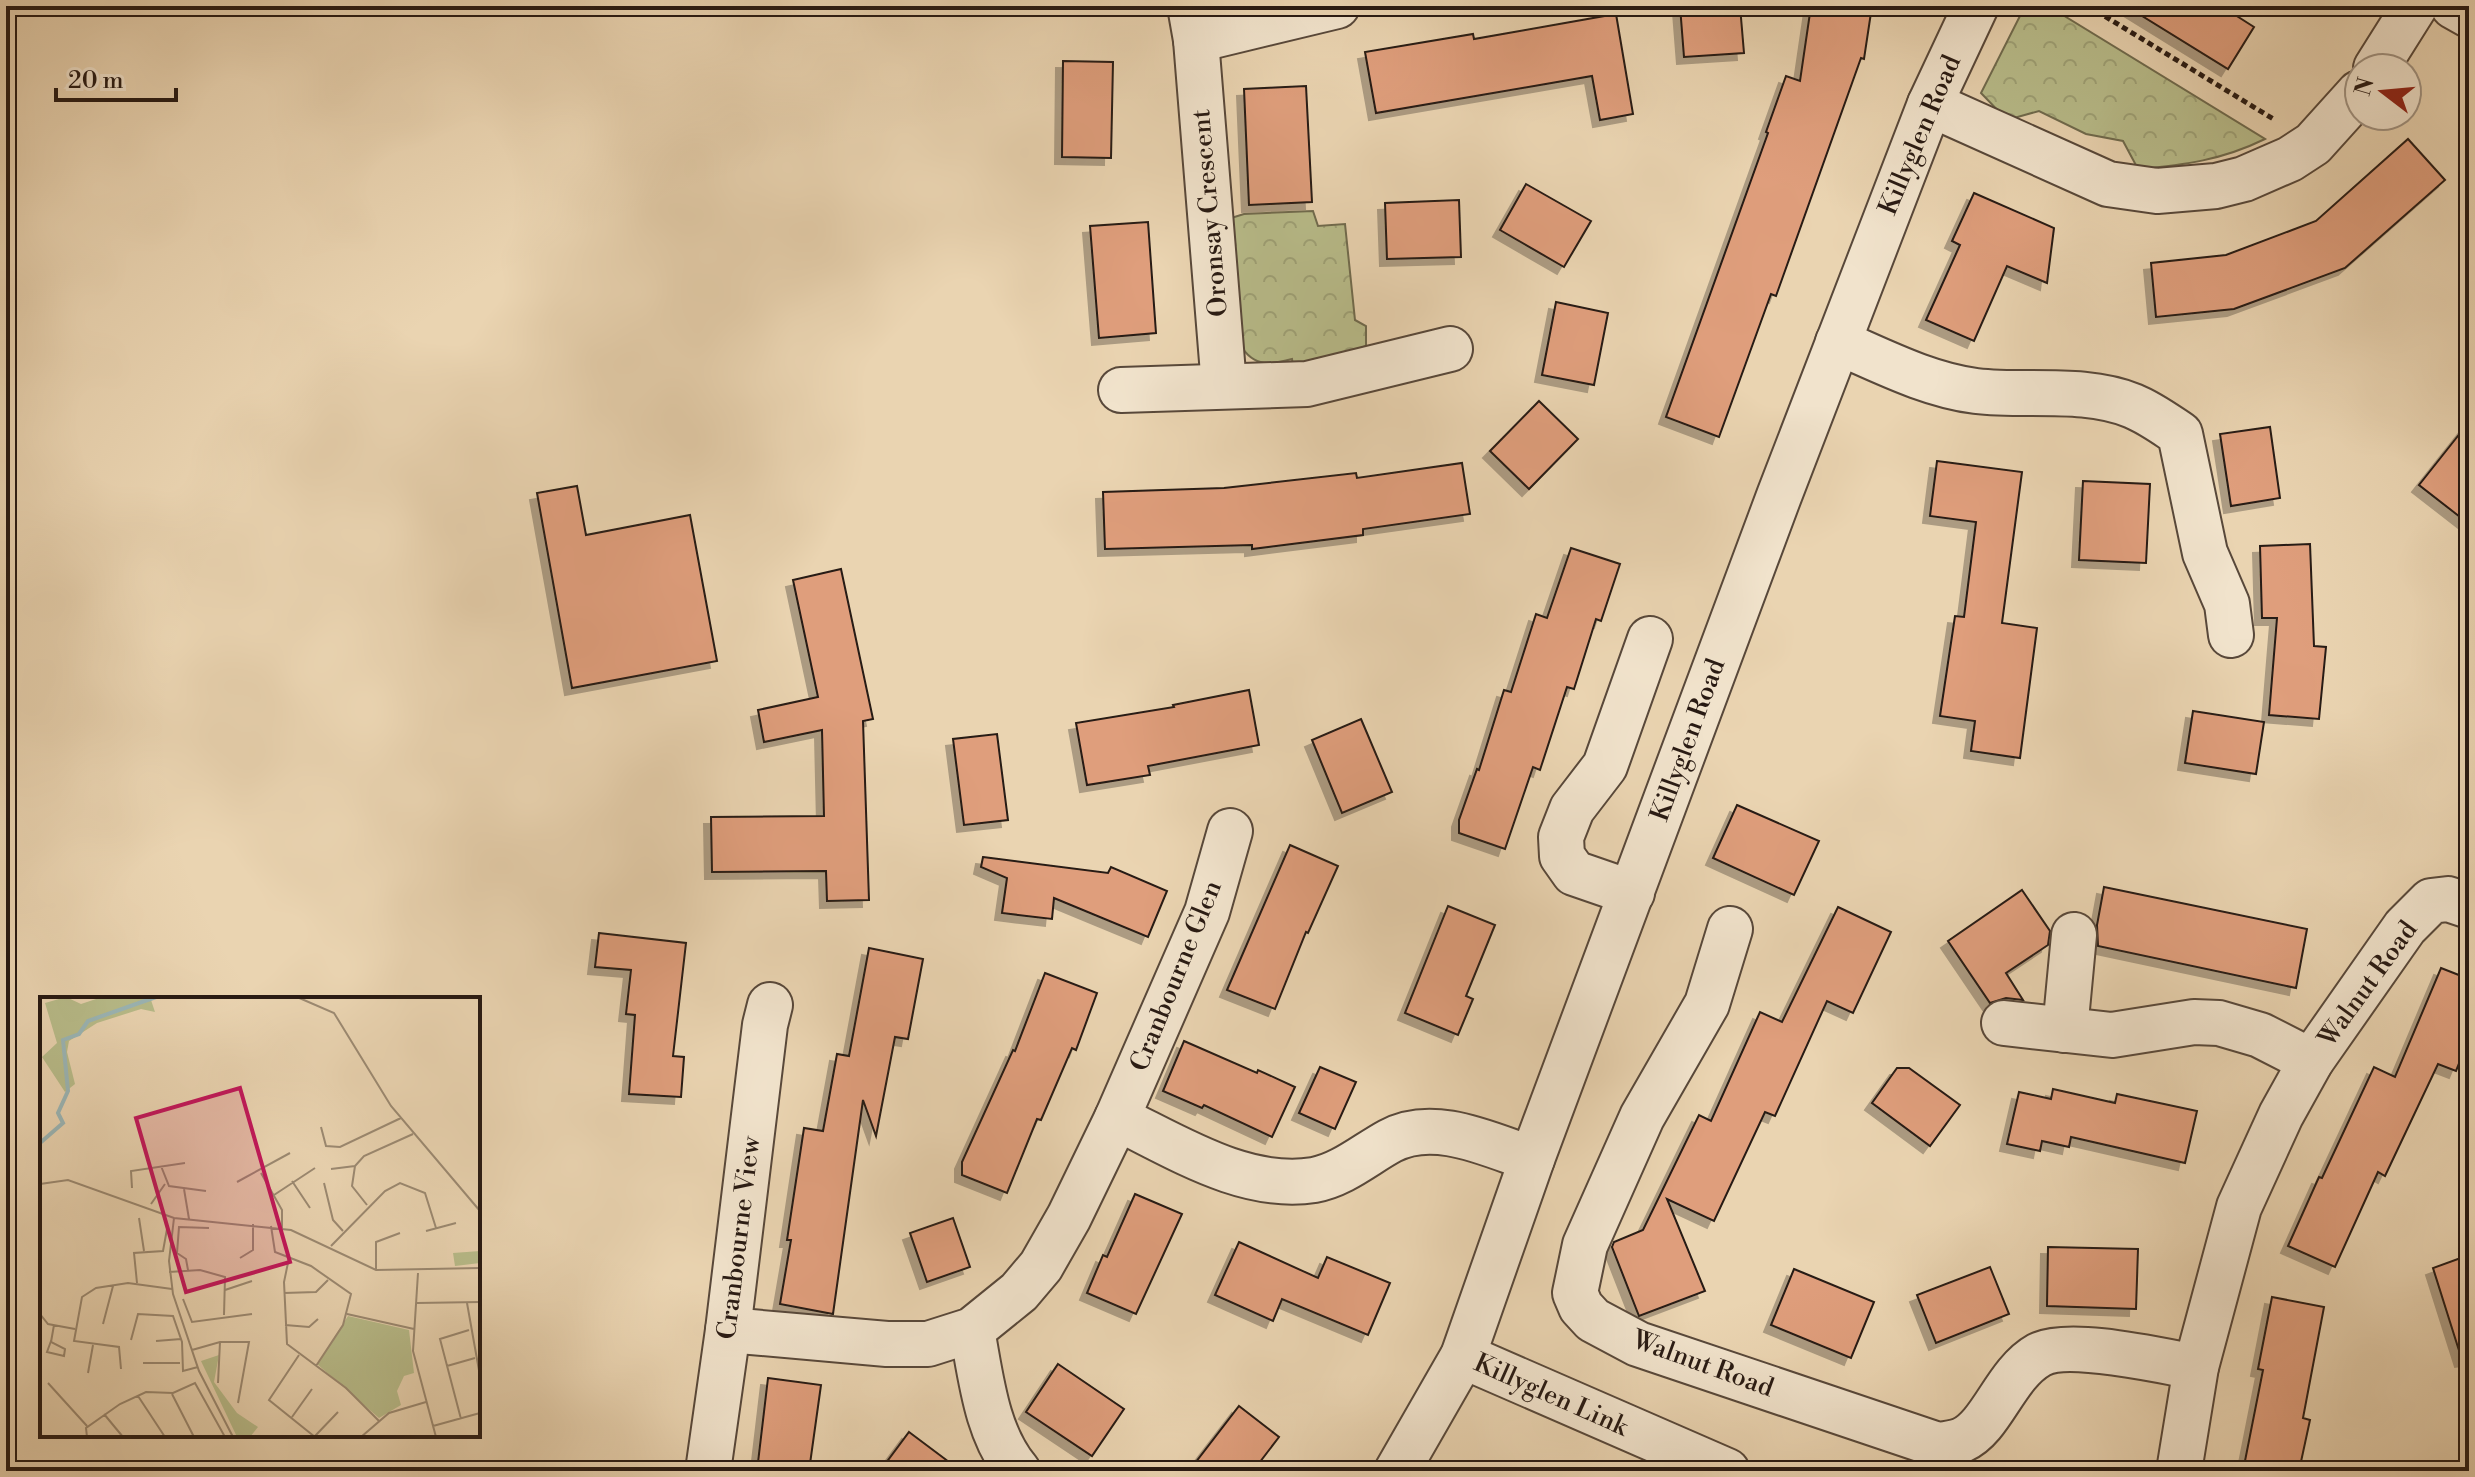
<svg xmlns="http://www.w3.org/2000/svg" width="2475" height="1477" font-family="'Libre Bodoni',serif">
<style>
.park{fill:url(#park-crowns);stroke:#706b4e;stroke-width:2}
.building{fill:#df9e7c;stroke:#281a13;stroke-width:2;filter:url(#shadow)}
.lines{fill:none;stroke-linecap:round;stroke-linejoin:round}
.minor-casing{stroke:#58483a;stroke-width:48}
.path{stroke:#281a13;stroke-width:5;stroke-dasharray:6 4;stroke-linecap:butt}
.minor{stroke:#f1e3cc;stroke-width:44}
.labels{text-anchor:middle;dominant-baseline:central;stroke-width:8;stroke-linejoin:round;paint-order:stroke}
.street-label{font-size:26px;fill:#281a13;stroke:#f1e3cc}
.inset-river{fill:none;stroke:#9bb6b6;stroke-width:4}
.inset-road{fill:none;stroke:#9c8a72;stroke-width:2}
.view{fill:#c2185b;fill-opacity:0.15;stroke:#c2185b;stroke-width:4}
.inset-edge{fill:none;stroke:#281a13;stroke-width:4}
</style>
<defs>
<pattern id="park-crowns" width="20" height="18" patternUnits="userSpaceOnUse" patternTransform="scale(2)"><rect width="20" height="18" fill="#b8bc8a"/><path d="M2 6a3 3 0 1 1 6 0M12 15a3 3 0 1 1 6 0" fill="none" stroke="#9ea176"/></pattern>
<filter id="shadow"><feDropShadow dx="-7" dy="7" stdDeviation="0" flood-color="#0004"/></filter>
</defs>
<rect width="100%" height="100%" fill="#ead4b1"/>
<filter id="stains"><feTurbulence type="fractalNoise" baseFrequency=".0025" numOctaves="4"/><feColorMatrix values="0 0 0 0 .2 0 0 0 0 .09 0 0 0 0 .02 0 0 0 .5 -.17"/></filter>
<radialGradient id="worn" r=".72"><stop offset=".6" stop-color="#630" stop-opacity="0"/><stop offset="1" stop-color="#630" stop-opacity=".3"/></radialGradient>
<!-- park -->
<g class="park">
<path d="M2025,6h23l217,133c-43,21 -80,26 -127,30l-15,-28 -37,-7 -47,-23 -32,9 -26,-27z"/>
<path d="M1313,211l5,15 27,-2 10,96 11,6v20l-72,27 -2,-14c-25,7 -41,7 -54,-18l-10,-122 16,-5z"/>
</g>
<!-- building -->
<g class="building">
<polygon points="1680,6 1740,6 1744,53 1684,57"/>
<polygon points="1811,6 1872,6 1864,59 1861,58 1776,296 1771,294 1719,437 1666,417 1768,133 1766,132 1786,76 1800,81"/>
<polygon points="2126,6 2221,6 2254,27 2228,69"/>
<polygon points="1616,14 1633,114 1600,120 1592,76 1376,113 1365,52 1473,34 1474,39"/>
<polygon points="1063,61 1113,62 1111,158 1062,157"/>
<polygon points="1306,86 1312,202 1249,205 1244,89"/>
<polygon points="2408,139 2445,180 2345,268 2234,309 2156,317 2151,263 2226,255 2316,221"/>
<polygon points="1526,184 1591,221 1564,267 1500,230"/>
<polygon points="1974,193 2054,228 2047,283 2007,266 1974,341 1926,320 1960,245 1952,241"/>
<polygon points="1459,200 1461,257 1387,259 1385,203"/>
<polygon points="1148,222 1156,333 1099,338 1090,226"/>
<polygon points="1556,302 1608,313 1594,385 1542,375"/>
<polygon points="1539,401 1578,439 1529,489 1490,451"/>
<polygon points="2469,422 2469,524 2419,485"/>
<polygon points="2270,427 2280,498 2231,506 2220,434"/>
<polygon points="1937,461 2022,472 2002,623 2037,628 2020,758 1971,751 1975,721 1940,716 1955,616 1964,617 1976,522 1930,516"/>
<polygon points="1462,463 1470,514 1363,529 1363,535 1252,549 1252,545 1105,549 1103,492 1224,488 1356,473 1357,478"/>
<polygon points="2083,481 2150,484 2146,563 2079,560"/>
<polygon points="577,486 586,535 690,515 717,661 572,688 537,493"/>
<polygon points="2310,544 2314,646 2326,647 2319,719 2269,715 2277,618 2262,618 2260,546"/>
<polygon points="1571,548 1620,564 1601,621 1596,619 1574,689 1567,687 1540,770 1533,767 1505,849 1459,833 1459,820 1477,769 1479,770 1504,690 1511,692 1536,614 1547,618"/>
<polygon points="841,569 873,719 863,721 869,900 827,901 826,871 712,872 711,817 824,816 822,730 764,742 758,710 818,697 793,580"/>
<polygon points="1249,690 1259,745 1148,766 1150,775 1087,785 1076,723 1174,707 1173,705"/>
<polygon points="2193,711 2264,722 2256,774 2185,763"/>
<polygon points="1361,719 1392,792 1342,813 1312,740"/>
<polygon points="997,734 1008,820 964,825 953,739"/>
<polygon points="1737,805 1819,841 1794,895 1713,858"/>
<polygon points="1290,845 1338,866 1308,933 1306,932 1275,1009 1227,990"/>
<polygon points="983,857 1108,873 1111,867 1167,891 1148,937 1054,898 1052,919 1002,913 1007,878 981,867"/>
<polygon points="2104,887 2307,929 2296,988 2098,946 2097,925"/>
<polygon points="2022,890 2050,931 2048,945 2006,973 2023,1000 2006,998 1990,1003 1948,941"/>
<polygon points="1448,906 1495,925 1466,996 1473,999 1458,1035 1405,1013"/>
<polygon points="1838,907 1891,932 1853,1013 1827,1001 1775,1116 1765,1112 1714,1221 1667,1199 1705,1291 1639,1316 1612,1247 1614,1242 1643,1230 1699,1115 1711,1121 1760,1012 1782,1022"/>
<polygon points="599,933 686,943 673,1056 684,1057 681,1097 629,1094 635,1015 626,1014 631,970 595,967"/>
<polygon points="869,948 923,959 908,1039 895,1037 876,1136 863,1100 833,1314 780,1304 791,1240 787,1240 804,1128 823,1131 837,1054 849,1056"/>
<polygon points="2441,968 2469,979 2469,1039 2456,1071 2438,1064 2385,1176 2378,1172 2335,1267 2288,1246 2319,1177 2322,1178 2374,1067 2395,1077"/>
<polygon points="1045,973 1097,993 1076,1050 1072,1048 1041,1120 1037,1119 1007,1193 962,1175 962,1162 1013,1050 1015,1051"/>
<polygon points="1184,1041 1257,1073 1258,1070 1295,1087 1272,1137 1204,1105 1202,1108 1163,1091"/>
<polygon points="1320,1067 1356,1082 1335,1129 1299,1113"/>
<polygon points="1897,1068 1909,1068 1960,1105 1930,1146 1872,1103"/>
<polygon points="2053,1089 2115,1103 2117,1094 2197,1111 2185,1163 2071,1137 2069,1147 2042,1141 2040,1151 2007,1144 2019,1092 2051,1099"/>
<polygon points="1135,1194 1182,1214 1136,1314 1087,1293 1103,1255 1107,1257"/>
<polygon points="953,1218 970,1267 927,1282 910,1233"/>
<polygon points="1239,1242 1318,1278 1327,1257 1390,1283 1368,1335 1282,1299 1273,1321 1215,1295"/>
<polygon points="2048,1247 2138,1249 2136,1309 2047,1306"/>
<polygon points="2469,1255 2469,1359 2462,1360 2433,1268"/>
<polygon points="1990,1267 2009,1314 1936,1343 1917,1295"/>
<polygon points="1794,1269 1874,1302 1851,1358 1771,1325"/>
<polygon points="2272,1297 2324,1307 2303,1418 2310,1420 2299,1471 2243,1471 2263,1370 2258,1369"/>
<polygon points="1058,1364 1124,1409 1092,1456 1026,1412"/>
<polygon points="768,1378 821,1385 809,1471 757,1471"/>
<polygon points="1239,1406 1279,1437 1253,1471 1189,1471"/>
<polygon points="909,1432 961,1471 880,1471"/>
</g>
<g class="lines">
<!-- minor casing -->
<g class="minor-casing">
<g id="minor">
<polyline points="1190,6 1196,40 1224,386"/>
<polyline points="2453,6 2469,15"/>
<polyline points="1196,40 1337,6"/>
<polyline points="2376,68 2415,6"/>
<polyline points="1930,104 2108,184 2157,191 2216,186 2244,179 2290,159 2313,144 2359,93"/>
<path d="M1838,342c44,19 90,43 138,49 50,6 108,-5 157,15 17,7 32,18 47,28l25,119 22,51 4,31"/>
<polyline points="1121,390 1307,384 1450,349"/>
<polyline points="1632,893 1574,873 1562,856 1561,837 1572,809 1605,766 1650,639"/>
<path d="M1730,929l-23,75 -65,113 -57,128 -10,48 6,14 12,13 45,24 300,101c8,-1 17,-2 24,-5 30,-13 43,-66 77,-85 29,-16 123,6 157,12"/>
<polyline points="2004,1023 2112,1035 2194,1022 2219,1023 2260,1035 2311,1061"/>
<polyline points="2065,1030 2074,935"/>
<path d="M1117,1118c60,29 128,73 197,62 28,-5 52,-26 76,-39 44,-24 100,4 142,18"/>
<polyline points="728,1330 887,1344 928,1344 972,1330 1019,1292 1041,1266 1069,1217 1117,1118 1207,912 1230,831"/>
<path d="M972,1330c9,47 14,103 46,141"/>
<polyline points="1463,1356 1727,1471"/>
<polyline points="708,1471 728,1330 765,1025 770,1005"/>
<polyline points="1397,1471 1463,1356 1532,1159 1779,496 1930,104 1976,6"/>
<polyline points="2179,1471 2196,1367 2239,1207 2281,1115 2311,1061 2405,927 2431,901 2448,899 2469,906"/>
</g>
</g>
<!-- path -->
<polyline class="path" points="2088,6 2275,120"/>
<!-- minor -->
<use href="#minor" class="minor"/>
</g>
<g class="labels">
<!-- street labels -->
<g class="street-label">
<text transform="translate(1920 135) rotate(-67)">Killyglen Road</text>
<text transform="translate(1210 213) rotate(-95)">Oronsay Crescent</text>
<text transform="translate(1688 740) rotate(-70)">Killyglen Road</text>
<text transform="translate(1176 976) rotate(-68)">Cranbourne Glen</text>
<text transform="translate(2368 984) rotate(-54)">Walnut Road</text>
<text transform="translate(739 1238) rotate(-83)">Cranbourne View</text>
<text transform="translate(1703 1364) rotate(20)">Walnut Road</text>
<text transform="translate(1551 1395) rotate(24)">Killyglen Link</text>
</g>
</g>
<!-- overview -->
<g transform="translate(40 997)">
<rect width="440" height="440" fill="#ead4b1"/>
<path d="M26,0l15,7 21,-7h48l5,15 -14,-3 -44,14 -28,18 -2,11 8,32 -10,8 -23,-35 15,-14 -12,-40z" fill="#b8bc8a"/>
<path d="M440,254v12l-25,3 -2,-13zM308,319l61,14 5,43 -10,3 -7,15 4,14 -22,13 -62,-54zM179,358l-5,27 23,31 21,14 -8,10h-13l-36,-76z" fill="#b8bc8a"/>
<path class="inset-river" d="M0,146l23,-20 -5,-10 10,-22 -5,-51 16,-6 9,-13 68,-24"/>
<path class="inset-road" d="M257,0l37,16 57,93 89,105M281,130l5,19 14,1 61,-29M121,169l8,20 37,5M291,172l24,-3M221,176l21,37v18M252,184l18,27M197,185l53,-29M284,186l9,37 10,11M0,187l28,-4 106,38 117,12 85,40 104,-2M92,191l-1,-17 54,-8M144,192l5,30M234,198l41,-27M111,207l14,-20M327,208l-15,-19 3,-20 9,-10 49,-22M99,221l5,33M134,221l-5,43 4,33 26,77 34,66M231,229l4,26 36,14 40,28 -8,31 -27,41M386,234l30,-8M291,249l54,-55 15,-8 25,10 11,35M200,261l13,-8v-26M249,261l-5,24 3,62 59,44 33,33M148,273l-2,-11 -9,-6 2,-26 30,1M336,273v-28l24,-9M129,275l31,-2 25,7 -1,38M378,276l-5,78 23,86M97,286l-3,-30 29,-2 4,-22M185,293l27,-9M244,296l32,-1 12,-12M143,302l9,23 60,-8M377,306l63,-1M427,306l13,73M0,317l8,10 27,5M307,317l67,15M63,327l10,-38M245,328l24,2 9,-8M91,343l7,-26 35,2 9,26 1,29 15,-4M11,344l-4,11 17,4 1,-7 -14,-7 3,-17M116,344l25,-2M152,353l28,-8h29l-11,61M259,358l-30,45 46,37M103,366h37M407,369l28,-8M81,372l-2,-22 -45,-6 8,-44 14,-9 32,-5 44,6M48,376l5,-28M8,386l39,43M178,386l2,-41M132,397l22,43M98,399l27,41M64,417l19,23M252,420l20,-28M421,422l-21,-80 29,-9M393,429l47,-13M275,439l23,-24M47,440l-1,-9 34,-24 26,-12 27,1 22,-10 30,54M321,440l28,-24 37,-11"/>
<path class="view" d="M200,91l50,174 -104,30 -50,-174z"/>
<rect width="440" height="440" class="inset-edge"/>
</g>
<!-- margin -->
<rect width="2475" height="1477" fill="none" stroke="#ead4b1" stroke-width="32"/>
<rect x="8" y="8" width="2459" height="1461" fill="none" stroke="#281a13" stroke-width="4"/>
<rect x="16" y="16" width="2443" height="1445" fill="none" stroke="#281a13" stroke-width="2"/>
<!-- north arrow -->
<g transform="translate(2383 92) rotate(286)"><circle r="38" fill="#f1e3cc" stroke="#a19382" stroke-width="2"/>
<path d="M0-6L14 30L0 20L-14 30Z" fill="#8f2418"/>
<text y="-12" font-size="22" font-weight="bold" text-anchor="middle" fill="#281a13">N</text>
</g>
<!-- scale -->
<path d="M56 88v12h120v-12" fill="none" stroke="#281a13" stroke-width="4"/>
<text x="68" y="88" font-size="24" fill="#281a13" stroke="#f1e3cc" stroke-width="6" paint-order="stroke">20 m</text>
<rect width="100%" height="100%" filter="url(#stains)"/>
<rect width="100%" height="100%" fill="url(#worn)"/>
</svg>
